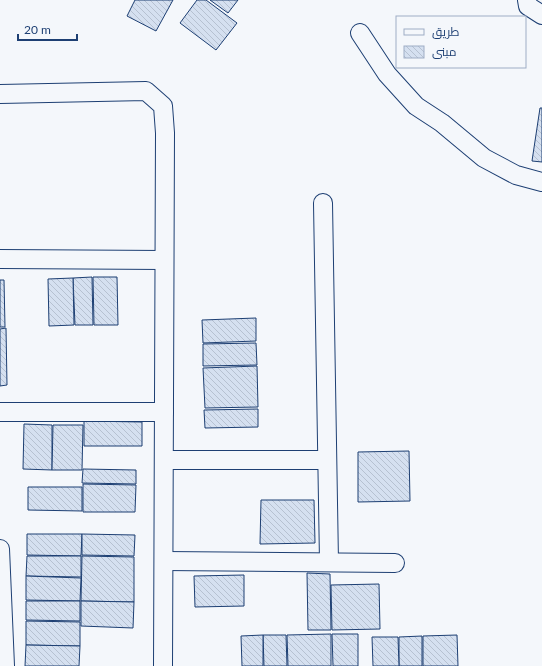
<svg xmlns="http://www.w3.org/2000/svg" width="542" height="666" font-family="Lato,Cairo,sans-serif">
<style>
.building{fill:url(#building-back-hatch);stroke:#1d3f73}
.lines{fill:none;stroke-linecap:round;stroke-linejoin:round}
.minor-casing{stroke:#1d3f73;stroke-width:20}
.minor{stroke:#f4f7fb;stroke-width:18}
</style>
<defs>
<pattern id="building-back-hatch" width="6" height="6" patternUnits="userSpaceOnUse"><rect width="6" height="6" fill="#d5e0f0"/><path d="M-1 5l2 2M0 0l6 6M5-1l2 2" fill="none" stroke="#b6c1d1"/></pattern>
</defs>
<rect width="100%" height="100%" fill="#f4f7fb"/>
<!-- building -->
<g class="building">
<polygon points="135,0 173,0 156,31 127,16"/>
<polygon points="197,0 206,0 237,23 216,50 180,23"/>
<polygon points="210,0 238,0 228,13"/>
<polygon points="540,108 542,108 542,162 532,161"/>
<polygon points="92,277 93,325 75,325 73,278"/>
<polygon points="93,277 117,277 118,325 94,325"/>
<polygon points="73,278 74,325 49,326 48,279"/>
<polygon points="0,280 4,280 5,327 0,327"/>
<polygon points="256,318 256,341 203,343 202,320"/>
<polygon points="6,328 7,385 0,386 0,329"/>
<polygon points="256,343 257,365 203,366 203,344"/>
<polygon points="257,366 258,407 205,408 203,368"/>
<polygon points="258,409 258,427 205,428 204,410"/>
<polygon points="84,421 142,422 142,446 84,446"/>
<polygon points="24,424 52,425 52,470 23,469"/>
<polygon points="53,425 83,425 82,470 52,470"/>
<polygon points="409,451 410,501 358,502 358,452"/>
<polygon points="83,469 136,470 136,484 82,483"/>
<polygon points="83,484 136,485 135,512 83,512"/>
<polygon points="28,487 82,487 82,511 28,510"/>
<polygon points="261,500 314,500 315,543 260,544"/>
<polygon points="27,534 82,534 81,556 27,555"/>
<polygon points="82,534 135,535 134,556 82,555"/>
<polygon points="27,556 81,556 81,577 26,576"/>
<polygon points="82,556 134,557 134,602 81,601"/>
<polygon points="307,573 330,574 331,630 308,630"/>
<polygon points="244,575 244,606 195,607 194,576"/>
<polygon points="26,576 81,578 80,601 26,600"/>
<polygon points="379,584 380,629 332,630 331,585"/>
<polygon points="26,601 80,601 80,621 26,620"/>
<polygon points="81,601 134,602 133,628 81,626"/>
<polygon points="26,621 80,622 80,646 26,645"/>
<polygon points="331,634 331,666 288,666 287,635"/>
<polygon points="332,634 358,634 358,666 333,666"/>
<polygon points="263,635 286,635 287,666 264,666"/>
<polygon points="263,635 263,666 242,666 241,636"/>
<polygon points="457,635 458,666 423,666 423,636"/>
<polygon points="422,636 422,666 399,666 399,637"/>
<polygon points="372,637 398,637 399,666 373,666"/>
<polygon points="26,645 80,646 79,666 25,666"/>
</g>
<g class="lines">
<!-- minor casing -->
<g class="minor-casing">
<g id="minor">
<polyline points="527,0 528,6 542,15"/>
<polyline points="360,33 387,74 416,106 442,123 484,158 516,175 542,182"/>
<polyline points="0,94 146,91 163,106 165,133 163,666"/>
<polyline points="323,203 329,562"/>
<polyline points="0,259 164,260"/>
<polyline points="0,412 164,412"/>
<polyline points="164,460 327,460"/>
<polyline points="0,549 5,666"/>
<polyline points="164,561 395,563"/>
</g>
</g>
<!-- minor -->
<use href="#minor" class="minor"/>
</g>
<!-- legend -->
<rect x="396" y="16" width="130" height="52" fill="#f4f7fb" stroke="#9eadc5"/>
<rect x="404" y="29" width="20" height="6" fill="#f4f7fb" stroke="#9eadc5"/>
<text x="432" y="36" font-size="12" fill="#1d3f73">طريق</text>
<rect x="404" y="46" width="20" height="12" fill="url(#building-back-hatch)" stroke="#9eadc5"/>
<text x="432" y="56" font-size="12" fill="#1d3f73">مبنى</text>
<!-- scale -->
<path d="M18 34v6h59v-6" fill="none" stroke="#1d3f73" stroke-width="2"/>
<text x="24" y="34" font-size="12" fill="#1d3f73" stroke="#f4f7fb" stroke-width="3" paint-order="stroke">20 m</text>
</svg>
